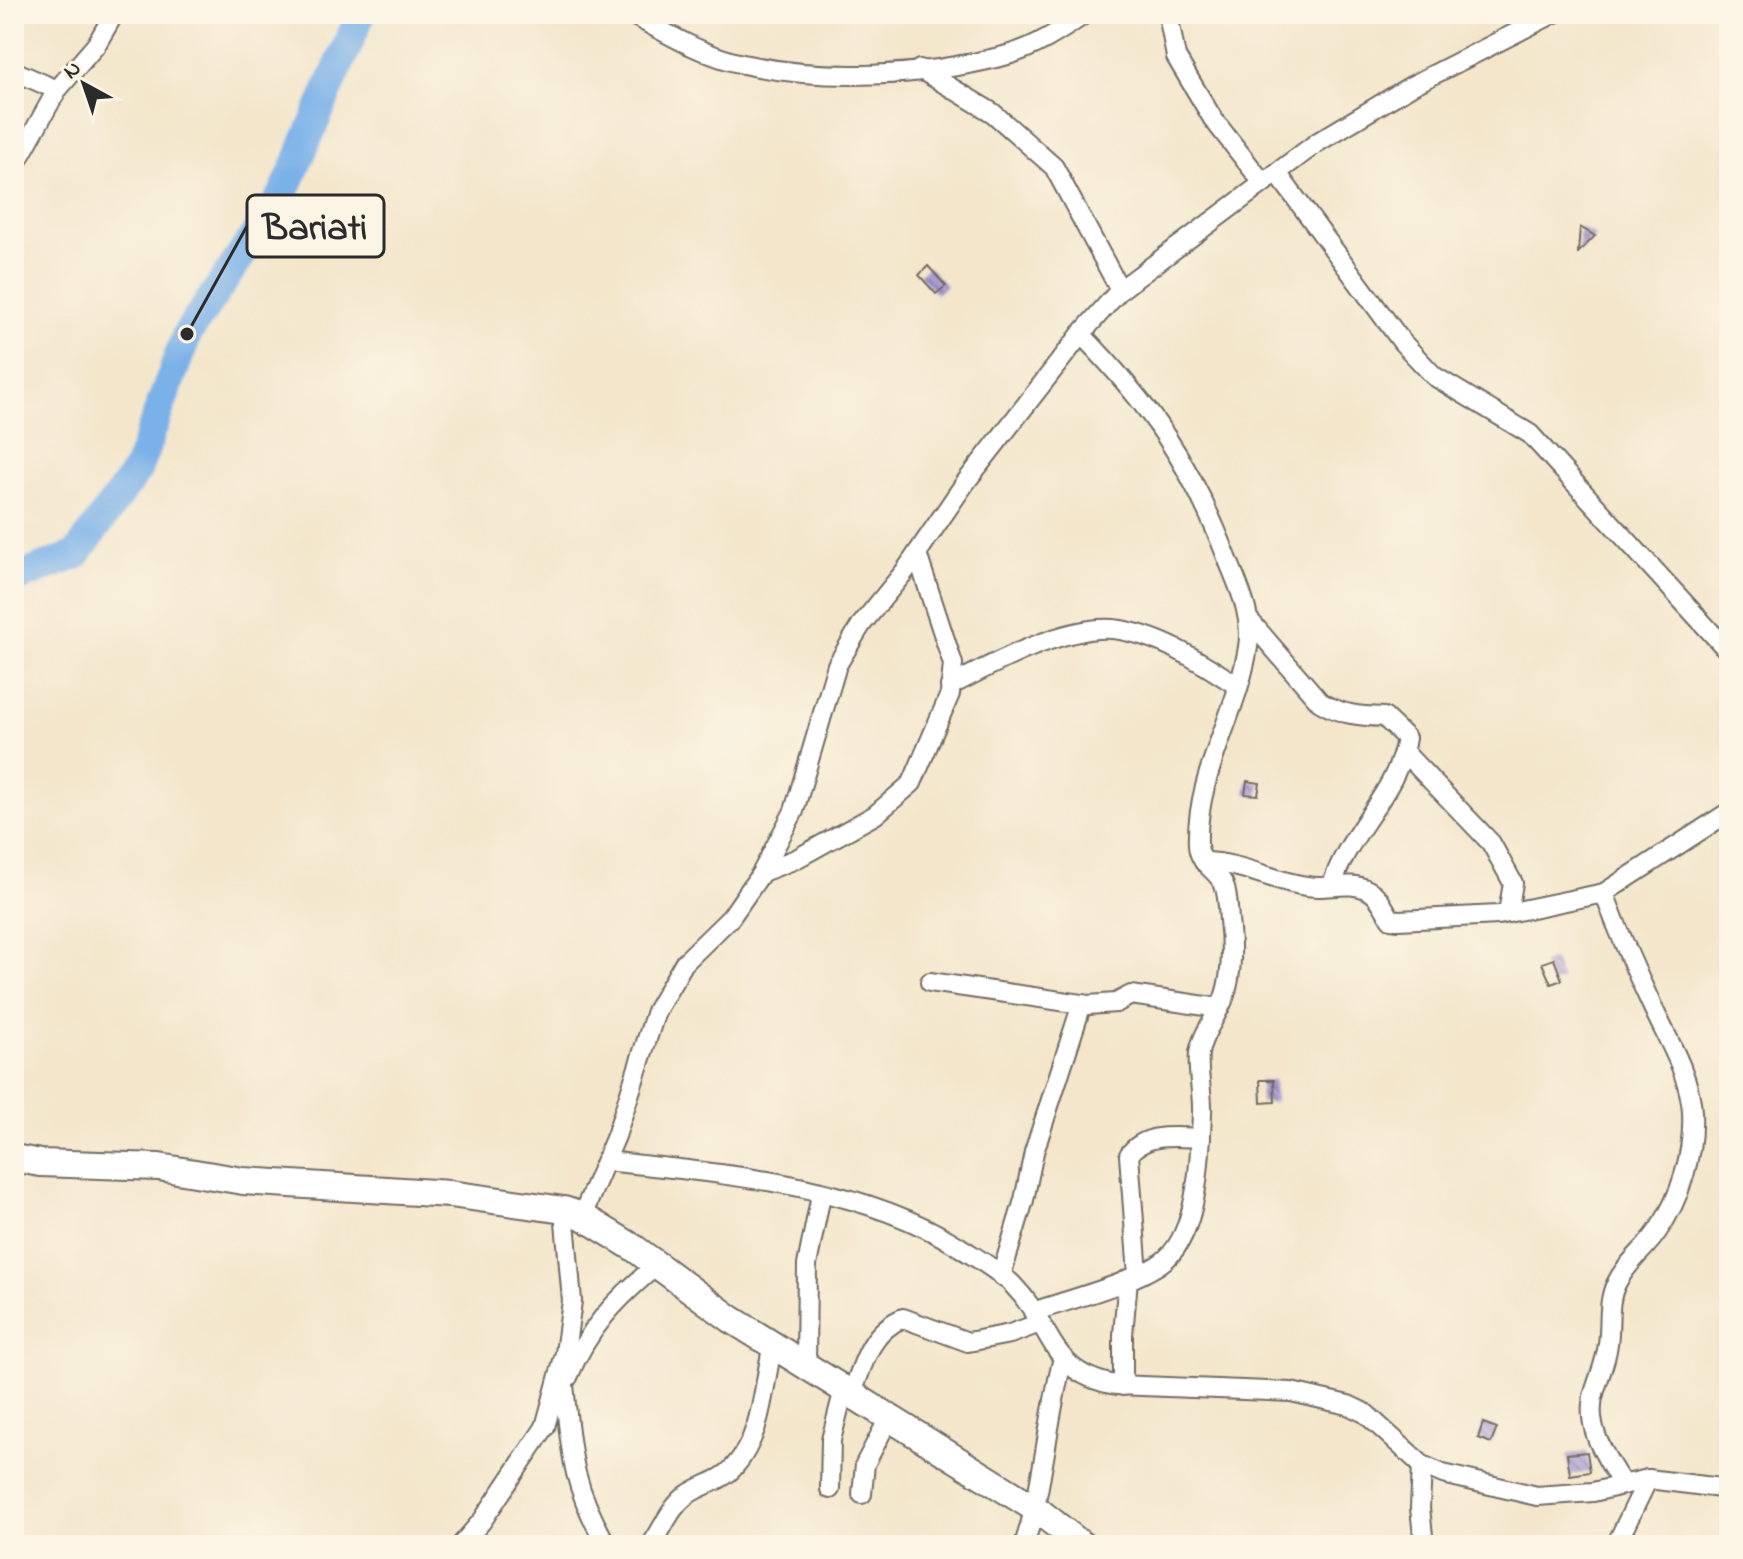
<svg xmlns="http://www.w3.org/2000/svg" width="1743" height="1559" font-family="'Indie Flower',sans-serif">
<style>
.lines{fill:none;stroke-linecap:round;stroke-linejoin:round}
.river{stroke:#79b1e9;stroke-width:30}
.building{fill:url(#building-back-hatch)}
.street-casing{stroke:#716c63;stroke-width:22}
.secondary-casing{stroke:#716c63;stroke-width:30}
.street{stroke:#fff;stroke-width:18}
.secondary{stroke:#fff;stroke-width:26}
.leader{fill:none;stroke:#2b2b2b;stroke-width:3}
.callout-dot{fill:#2b2b2b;stroke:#fcf5e5;stroke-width:3}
.callout{fill:#fcf5e5;stroke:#2b2b2b;stroke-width:3}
.callout-label{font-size:38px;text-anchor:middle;font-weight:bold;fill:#2b2b2b}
</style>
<defs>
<pattern id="building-back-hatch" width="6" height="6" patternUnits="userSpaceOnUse" patternTransform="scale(2)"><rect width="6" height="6" fill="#a99cd3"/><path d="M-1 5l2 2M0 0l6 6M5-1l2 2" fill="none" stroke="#8a7fab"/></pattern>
</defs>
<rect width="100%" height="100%" fill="#fcf5e5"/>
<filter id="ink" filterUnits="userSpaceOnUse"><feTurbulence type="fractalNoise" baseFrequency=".0125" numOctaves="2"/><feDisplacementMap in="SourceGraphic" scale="16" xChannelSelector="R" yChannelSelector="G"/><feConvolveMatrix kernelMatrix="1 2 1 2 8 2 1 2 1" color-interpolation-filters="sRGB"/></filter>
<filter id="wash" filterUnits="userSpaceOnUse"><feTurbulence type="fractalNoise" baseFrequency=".006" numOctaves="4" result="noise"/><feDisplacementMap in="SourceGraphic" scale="32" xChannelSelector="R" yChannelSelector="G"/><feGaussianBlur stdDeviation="1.8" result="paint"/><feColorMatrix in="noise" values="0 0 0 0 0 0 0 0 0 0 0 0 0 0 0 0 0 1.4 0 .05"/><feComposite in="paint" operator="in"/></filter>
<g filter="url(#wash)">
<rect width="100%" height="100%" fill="#f3e6cb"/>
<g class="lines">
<!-- river -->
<polyline class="river" points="14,579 76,555 137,470 187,334 284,193 361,14"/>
</g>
<g id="blocks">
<!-- building -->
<g class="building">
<polygon points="1580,227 1595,236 1578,253"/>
<polygon points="928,266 946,286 936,294 919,275"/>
<polygon points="1247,781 1260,783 1258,795 1245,794"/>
<polygon points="1554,959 1562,980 1551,984 1542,963"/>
<polygon points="1260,1080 1274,1080 1275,1102 1261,1103"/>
<polygon points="1483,1423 1497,1428 1491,1443 1478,1438"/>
<polygon points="1587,1452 1590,1472 1570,1475 1567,1454"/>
</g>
</g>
</g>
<g filter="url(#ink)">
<use href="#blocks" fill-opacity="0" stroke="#716c63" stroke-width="2"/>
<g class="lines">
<!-- street casing -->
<g class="street-casing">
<g id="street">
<path d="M631,14c35,19 73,42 112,50 83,18 179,13 261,-8 31,-8 56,-25 81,-42"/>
<polyline points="1168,14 1176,57 1213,119 1263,183"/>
<polyline points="920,69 993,113 1054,167 1120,290"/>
<polyline points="14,71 57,90"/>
<polyline points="14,167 57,90 96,45 114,14"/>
<polyline points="1277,173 1402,342 1434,376 1530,434 1729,652"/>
<path d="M1250,621l70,81c21,13 40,14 64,15l22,21c-8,56 -59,94 -74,148"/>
<path d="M950,686c42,-22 115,-61 163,-57 45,5 87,32 123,56"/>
<polyline points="1404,752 1491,843 1513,883 1508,913"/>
<path d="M1204,862c39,0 80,25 115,25 17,0 33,-5 49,3 12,6 16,19 23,29l8,1 99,-5 106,-22 125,-81"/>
<polyline points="762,872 796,859 875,815 912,783 950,694 953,664 917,554"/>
<path d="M1604,893c15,40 32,79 50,117 15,32 36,66 38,102 2,41 -11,86 -35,120 -13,19 -31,31 -41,52 -9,18 -5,40 -8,60 -2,17 -8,30 -13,46 -12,35 10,66 28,95"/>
<polyline points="930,982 1088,1005 1116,1003 1131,995 1219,1008"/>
<path d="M606,1161c116,13 251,22 352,85 18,12 40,24 55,39 42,43 35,89 104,100l174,7 57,13 17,8 57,52 21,9 94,22 56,-4 55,-13 81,10"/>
<polyline points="582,1216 616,1136 656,1011 684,963 731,917 762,872 794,811 837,665 861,625 905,571 965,483 1081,334 1120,290 1318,142 1411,86 1553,14"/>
<path d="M1138,1275l-9,-120c16,-23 47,-18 72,-17"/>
<polyline points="1001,1276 1024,1200 1034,1152 1082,1004"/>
<path d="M1033,1312c34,-12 110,-31 134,-54 32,-30 33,-103 35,-144 1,-21 -5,-41 -3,-61 3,-20 18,-36 25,-55 9,-25 8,-52 5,-78 -1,-11 -1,-25 -5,-35 -7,-16 -25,-20 -26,-40 -3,-69 40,-132 50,-198 5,-32 -9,-59 -20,-87 -37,-96 -76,-153 -147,-226"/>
<polyline points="806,1366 807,1265 821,1195"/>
<path d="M563,1376c8,71 6,105 44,169"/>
<path d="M568,1377c20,-49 49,-79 89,-112"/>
<polyline points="1123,1386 1123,1334 1128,1279"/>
<path d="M852,1394c11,-31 19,-63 51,-76l65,24 42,-8 30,-11"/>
<polyline points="1422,1465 1420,1508 1424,1545"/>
<polyline points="830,1489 831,1440 844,1389"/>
<polyline points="862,1494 865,1464 889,1418"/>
<polyline points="461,1545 482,1521 545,1427 565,1353 572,1301 564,1210"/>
<path d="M651,1545c12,-16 19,-38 36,-50 15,-11 34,-13 47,-28 29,-32 29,-82 39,-122"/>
<path d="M1024,1545c20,-60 23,-125 39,-187"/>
<polyline points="1616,1545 1648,1479"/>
</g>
</g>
<!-- secondary casing -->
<g class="secondary-casing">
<polyline id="secondary" points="14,1158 40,1163 159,1167 243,1181 450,1194 564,1210 582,1216 634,1248 731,1319 1036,1509 1082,1545"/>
</g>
<!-- street -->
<use href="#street" class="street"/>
<!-- secondary -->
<use href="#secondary" class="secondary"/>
</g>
</g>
<!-- callouts -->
<path class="leader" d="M187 334L247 226"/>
<circle class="callout-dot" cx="187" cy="334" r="8"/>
<rect class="callout" x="247" y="195" width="137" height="62" rx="8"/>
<g class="callout-label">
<text x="315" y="239">Bariati</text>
</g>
<!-- margin -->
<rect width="1743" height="1559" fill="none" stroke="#fcf5e5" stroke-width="48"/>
<!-- north arrow -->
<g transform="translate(84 84) rotate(320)" stroke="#fcf5e5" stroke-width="6" paint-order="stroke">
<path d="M0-6L14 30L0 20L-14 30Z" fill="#2b2b2b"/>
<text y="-12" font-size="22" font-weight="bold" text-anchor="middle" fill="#2b2b2b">N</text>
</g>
</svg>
